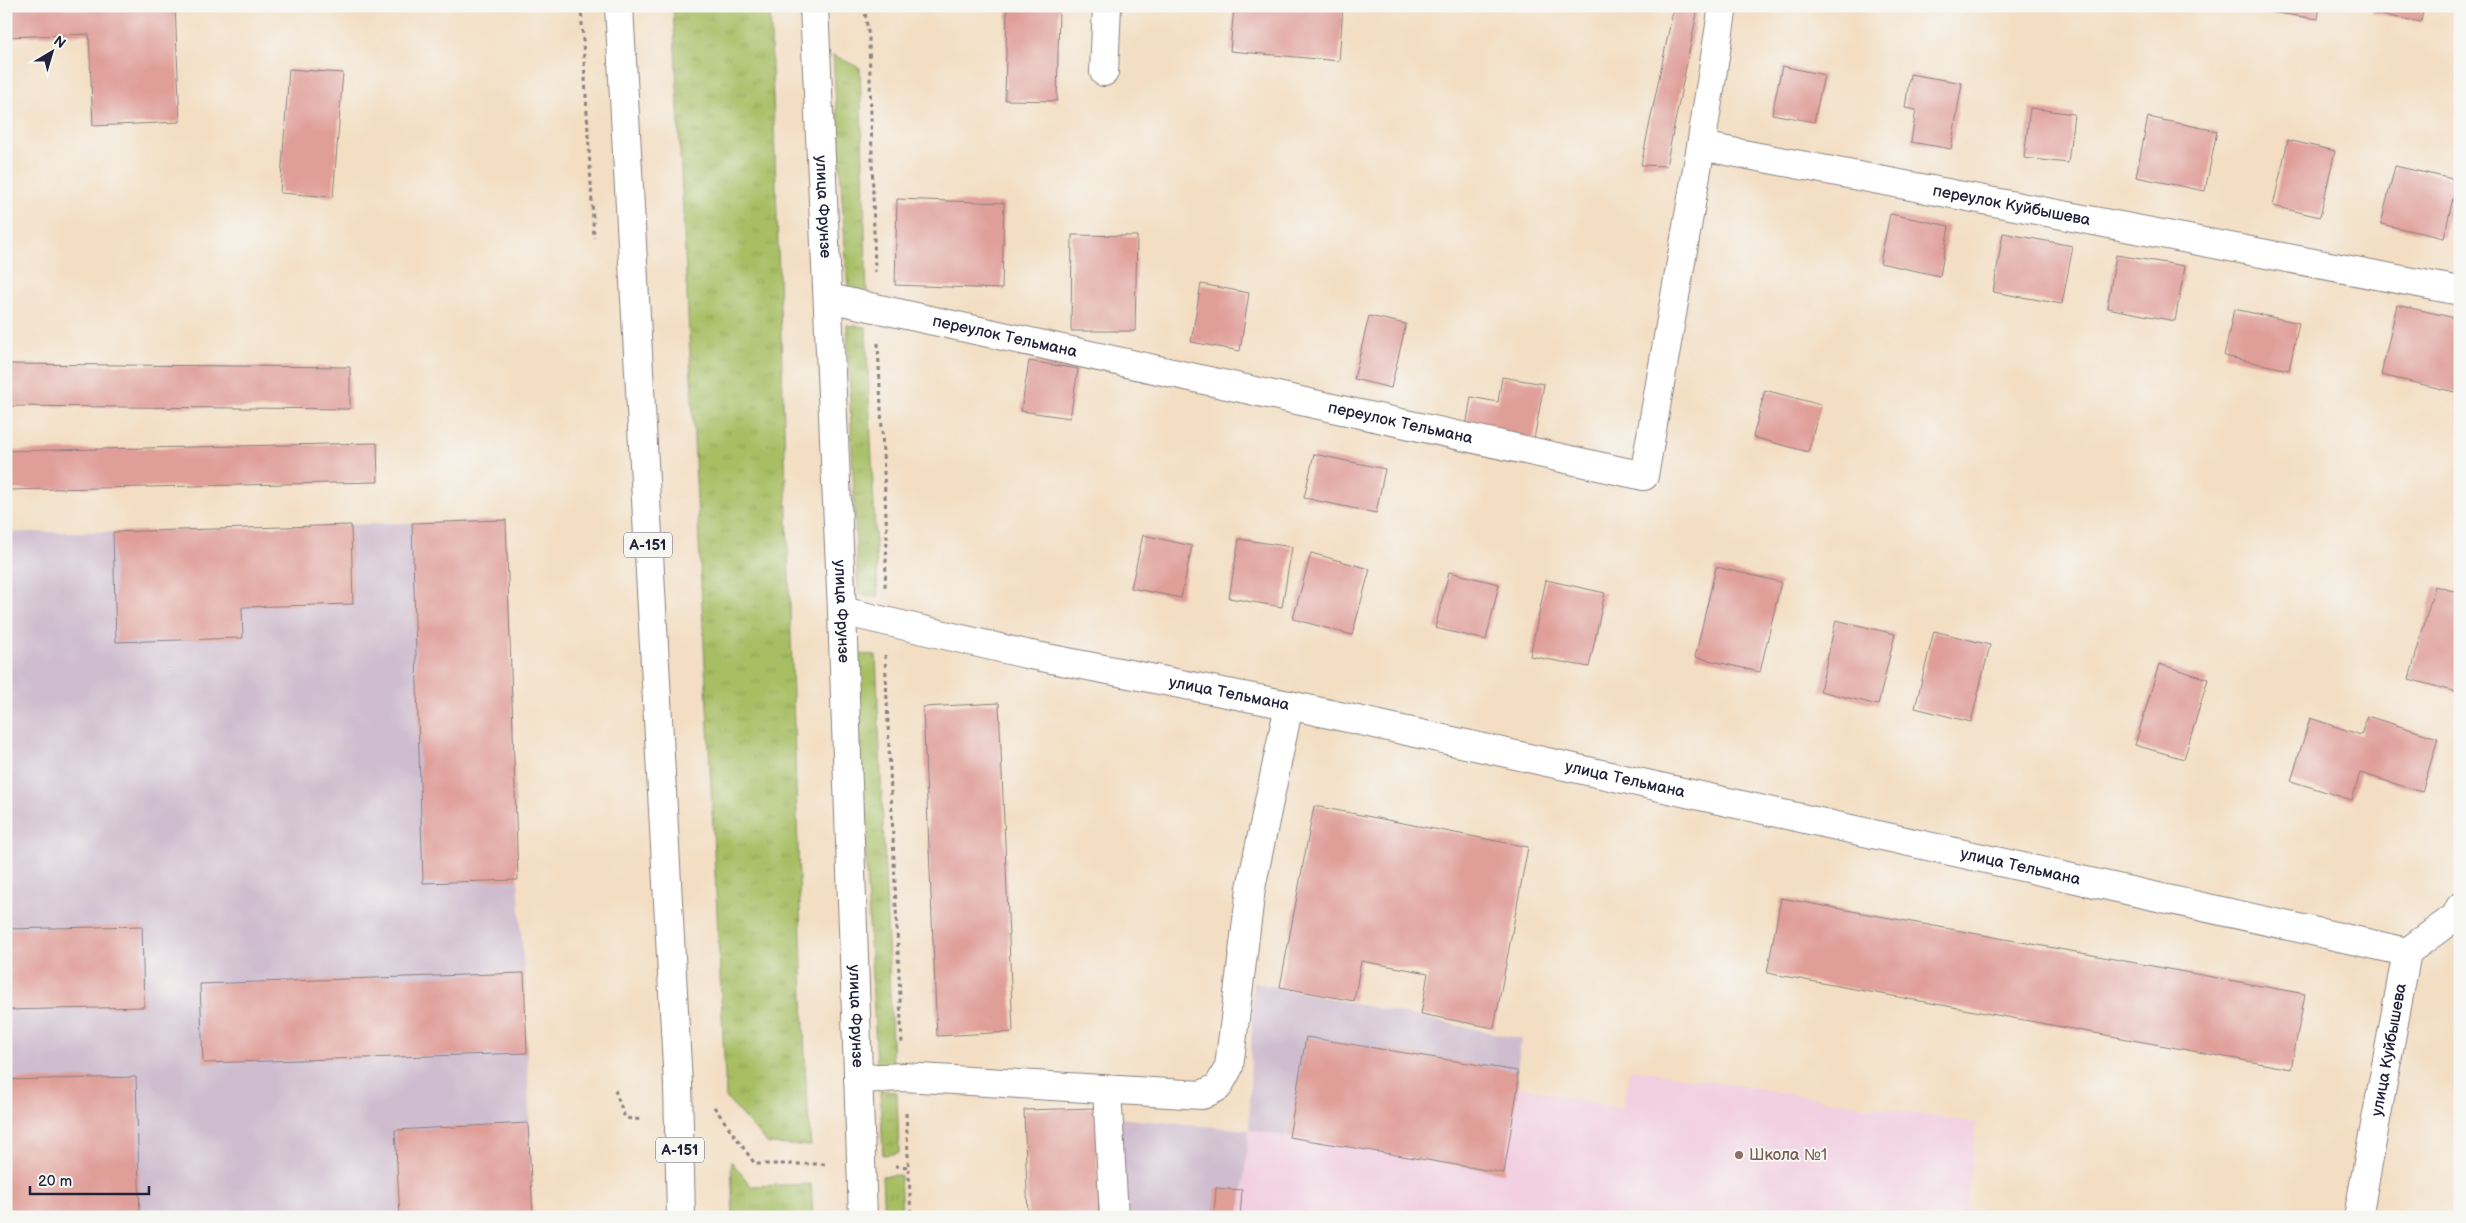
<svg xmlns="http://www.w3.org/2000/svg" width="2466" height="1223" font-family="'Balsamiq Sans',sans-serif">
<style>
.built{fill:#f2cfe1}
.industrial{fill:#cfbdcf}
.grass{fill:url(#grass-tufts);stroke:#64704f}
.building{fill:#e09e99}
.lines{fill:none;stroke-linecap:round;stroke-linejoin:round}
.minor-casing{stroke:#8a807f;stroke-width:30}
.major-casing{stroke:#8a807f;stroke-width:30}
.highway-casing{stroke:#8a807f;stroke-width:30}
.path{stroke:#8a807f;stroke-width:3;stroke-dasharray:4 4;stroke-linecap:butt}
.minor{stroke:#fff;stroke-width:28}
.major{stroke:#fff;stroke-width:28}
.highway{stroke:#fff;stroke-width:28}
.education-dot{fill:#8d6e63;stroke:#f6f6f2;stroke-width:2}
.labels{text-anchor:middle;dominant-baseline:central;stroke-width:4;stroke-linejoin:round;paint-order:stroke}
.shield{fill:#f6f6f2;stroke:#626272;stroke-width:1}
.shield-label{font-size:15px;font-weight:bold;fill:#22223b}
.street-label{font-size:16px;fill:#22223b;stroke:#f6f6f2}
.education-label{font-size:16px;fill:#785e54;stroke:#f6f6f2;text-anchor:start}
</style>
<defs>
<pattern id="grass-tufts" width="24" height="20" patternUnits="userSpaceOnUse" patternTransform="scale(1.25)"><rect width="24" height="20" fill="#a7be63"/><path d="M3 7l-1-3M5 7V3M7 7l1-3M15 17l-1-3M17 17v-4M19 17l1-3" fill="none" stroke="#8fa357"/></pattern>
</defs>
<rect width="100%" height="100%" fill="#f6f6f2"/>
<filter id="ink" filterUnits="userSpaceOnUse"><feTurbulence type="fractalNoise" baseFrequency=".02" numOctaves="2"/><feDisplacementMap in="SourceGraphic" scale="10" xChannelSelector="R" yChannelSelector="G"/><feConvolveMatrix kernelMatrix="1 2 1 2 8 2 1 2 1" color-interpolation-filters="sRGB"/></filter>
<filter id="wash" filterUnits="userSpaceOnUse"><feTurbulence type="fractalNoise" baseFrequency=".0096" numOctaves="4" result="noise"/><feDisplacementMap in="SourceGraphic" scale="20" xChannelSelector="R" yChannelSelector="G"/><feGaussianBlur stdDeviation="1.12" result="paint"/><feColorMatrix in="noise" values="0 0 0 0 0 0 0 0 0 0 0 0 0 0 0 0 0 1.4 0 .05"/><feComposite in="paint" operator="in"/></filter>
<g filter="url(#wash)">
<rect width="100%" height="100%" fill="#f3dec3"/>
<!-- built -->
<polygon class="built" points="1630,1069 1976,1123 1966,1217 1240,1217 1249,1130 1504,1173 1518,1086 1622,1109"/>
<!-- industrial -->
<g class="industrial">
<polygon points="506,520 518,880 524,973 533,1217 6,1217 6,532 113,532"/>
<polygon points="1253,982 1521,1039 1517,1071 1518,1086 1504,1173 1249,1130 1240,1217 1124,1217 1117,1118 1249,1130"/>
</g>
<!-- grass -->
<g class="grass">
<polygon points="673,6 770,6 806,1087 811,1146 768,1144 726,1098"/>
<polygon points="833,55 860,68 867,296 848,292"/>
<polygon points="847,325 866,327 878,597 858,594"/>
<polygon points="854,654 876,655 893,1065 877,1065"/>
<polygon points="880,1090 897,1092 899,1153 883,1155"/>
<polygon points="731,1161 751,1186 811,1184 813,1217 733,1217"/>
<polygon points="900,1175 902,1217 884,1217 882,1176"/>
</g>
<g id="blocks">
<!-- building -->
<g class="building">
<polygon points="6,6 175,6 180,122 93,126 89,34 6,37"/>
<polygon points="1007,6 1059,6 1057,101 1005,100"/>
<polygon points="1234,6 1343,6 1339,61 1230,51"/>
<polygon points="1674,6 1698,8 1666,166 1641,165"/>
<polygon points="2270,6 2320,6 2318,19 2269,12"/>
<polygon points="2373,6 2424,6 2421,22 2372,13"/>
<polygon points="1782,66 1824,75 1814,122 1772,114"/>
<polygon points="289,69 343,73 333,197 280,193"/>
<polygon points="1910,74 1962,83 1951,149 1911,142 1916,110 1905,108"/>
<polygon points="2030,108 2074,114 2068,163 2024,158"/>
<polygon points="2148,117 2217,131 2205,191 2136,177"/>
<polygon points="2288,140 2335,151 2320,217 2273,206"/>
<polygon points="2395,166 2457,180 2444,238 2381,224"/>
<polygon points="897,199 1004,203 1002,289 895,285"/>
<polygon points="1890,214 1949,226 1940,276 1880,263"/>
<polygon points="2003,233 2073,246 2062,304 1993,292"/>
<polygon points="1072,235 1137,236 1135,331 1071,331"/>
<polygon points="2116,255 2185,266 2175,321 2107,308"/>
<polygon points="1201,284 1249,293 1240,351 1191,342"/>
<polygon points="2397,305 2460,319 2460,373 2455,392 2381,375"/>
<polygon points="2234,309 2299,323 2289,370 2224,356"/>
<polygon points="1369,316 1406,324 1391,388 1354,379"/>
<polygon points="1029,361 1078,369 1070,418 1021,411"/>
<polygon points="6,364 350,367 350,409 6,406"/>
<polygon points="1502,377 1544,384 1534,439 1466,427 1471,397 1498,402"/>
<polygon points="1765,390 1821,405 1808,452 1753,437"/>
<polygon points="377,443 378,482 6,490 6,451"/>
<polygon points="1314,454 1385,469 1376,513 1304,498"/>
<polygon points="506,520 518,880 423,883 412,523"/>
<polygon points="351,525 353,604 242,607 243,638 116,642 113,532"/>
<polygon points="1143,535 1192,546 1181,598 1131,588"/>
<polygon points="1239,539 1292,547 1282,607 1229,598"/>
<polygon points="1311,553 1370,569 1352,635 1293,619"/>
<polygon points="1716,567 1781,582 1760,672 1695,657"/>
<polygon points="1449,572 1499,584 1486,640 1435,628"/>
<polygon points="1546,580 1605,593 1589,667 1530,656"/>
<polygon points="2435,586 2460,593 2460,693 2409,679"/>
<polygon points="1836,620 1895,634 1878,705 1820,691"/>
<polygon points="1934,631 1990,645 1971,722 1915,708"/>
<polygon points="2159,664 2208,679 2184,759 2135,745"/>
<polygon points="999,703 1013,1032 937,1036 923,707"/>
<polygon points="2367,716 2438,738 2422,792 2360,773 2352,800 2291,781 2310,718 2361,735"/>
<polygon points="1314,806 1528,847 1494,1028 1421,1014 1428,973 1361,961 1354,1001 1280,987"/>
<polygon points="1781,898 2305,994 2291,1069 1767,973"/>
<polygon points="142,926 144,1007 6,1010 6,929"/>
<polygon points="524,973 527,1053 203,1063 200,984"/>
<polygon points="1306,1037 1517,1071 1518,1086 1504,1173 1289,1137"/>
<polygon points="136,1077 140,1217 6,1217 6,1080"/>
<polygon points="1096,1108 1099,1217 1028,1217 1024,1110"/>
<polygon points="528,1123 533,1217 400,1217 395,1130"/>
<polygon points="1216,1188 1242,1190 1240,1217 1214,1217"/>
</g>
</g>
</g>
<g filter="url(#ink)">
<use href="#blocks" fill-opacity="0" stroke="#8a807f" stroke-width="1"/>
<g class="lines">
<!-- minor casing -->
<g class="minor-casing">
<g id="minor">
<path id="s1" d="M1723,6l-22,140 759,145"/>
<polyline points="1104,72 1107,6"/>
<path id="s2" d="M829,298l815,178 57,-330"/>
<path id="s3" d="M842,611l184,43 263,51 1118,247"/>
<polyline points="858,1079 904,1077 1202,1095 1218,1087 1229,1067 1251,888 1289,705"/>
<polyline points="1107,1090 1114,1217"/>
<path id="s4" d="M2358,1217l49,-265 49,-36 4,-9"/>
</g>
</g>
<!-- major casing -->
<g class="major-casing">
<g id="major">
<path id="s5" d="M814,6l28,605 21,606"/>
</g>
</g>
<!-- highway casing -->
<g class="highway-casing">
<polyline id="highway" points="619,6 678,1084 681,1217"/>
</g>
<!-- path -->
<g class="path">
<polyline points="581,6 594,238"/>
<polyline points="864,6 869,38 875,272"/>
<polyline points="878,343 887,538 885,587"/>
<polyline points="885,655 902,1044"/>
<polyline points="615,1090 625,1118 643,1120"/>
<polyline points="714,1107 755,1164 827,1164"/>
<polyline points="906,1113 911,1217"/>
<polyline points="895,1166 909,1167"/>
</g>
<!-- minor -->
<use href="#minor" class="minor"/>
<!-- major -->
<use href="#major" class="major"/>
<!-- highway -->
<use href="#highway" class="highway"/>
</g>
</g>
<!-- markers -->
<circle class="education-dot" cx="1739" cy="1155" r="5"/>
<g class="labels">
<!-- shield labels -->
<g class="shield">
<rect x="624" y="532.5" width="48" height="25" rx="4"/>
<rect x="656" y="1137.5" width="48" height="25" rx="4"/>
</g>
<g class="shield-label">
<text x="648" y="545">А-151</text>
<text x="680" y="1150">А-151</text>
</g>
<!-- street labels -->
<g class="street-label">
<text stroke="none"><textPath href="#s1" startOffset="458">переулок Куйбышева</textPath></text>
<text stroke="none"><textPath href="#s5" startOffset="201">улица Фрунзе</textPath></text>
<text stroke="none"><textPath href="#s2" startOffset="180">переулок Тельмана</textPath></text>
<text stroke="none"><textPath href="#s2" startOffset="585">переулок Тельмана</textPath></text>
<text stroke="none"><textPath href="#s5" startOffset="606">улица Фрунзе</textPath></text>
<text stroke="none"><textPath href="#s3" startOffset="396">улица Тельмана</textPath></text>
<text stroke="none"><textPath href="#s3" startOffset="801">улица Тельмана</textPath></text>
<text stroke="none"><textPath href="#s3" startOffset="1206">улица Тельмана</textPath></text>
<text stroke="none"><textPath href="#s5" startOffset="1011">улица Фрунзе</textPath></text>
<text stroke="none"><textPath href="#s4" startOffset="170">улица Куйбышева</textPath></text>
</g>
<!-- education labels -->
<g class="education-label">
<text x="1749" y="1155">Школа №1</text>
</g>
</g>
<!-- margin -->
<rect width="2466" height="1223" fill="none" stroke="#f6f6f2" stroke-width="25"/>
<!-- north arrow -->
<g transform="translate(52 52) rotate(38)" stroke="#f6f6f2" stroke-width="4" paint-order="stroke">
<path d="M0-4L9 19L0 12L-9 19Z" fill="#22223b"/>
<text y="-8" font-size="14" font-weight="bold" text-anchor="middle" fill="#22223b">N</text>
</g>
<!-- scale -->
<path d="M30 1186v8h119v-8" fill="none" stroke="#22223b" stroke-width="2.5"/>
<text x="38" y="1186" font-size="15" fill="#22223b" stroke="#f6f6f2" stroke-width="4" paint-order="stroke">20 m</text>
</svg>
